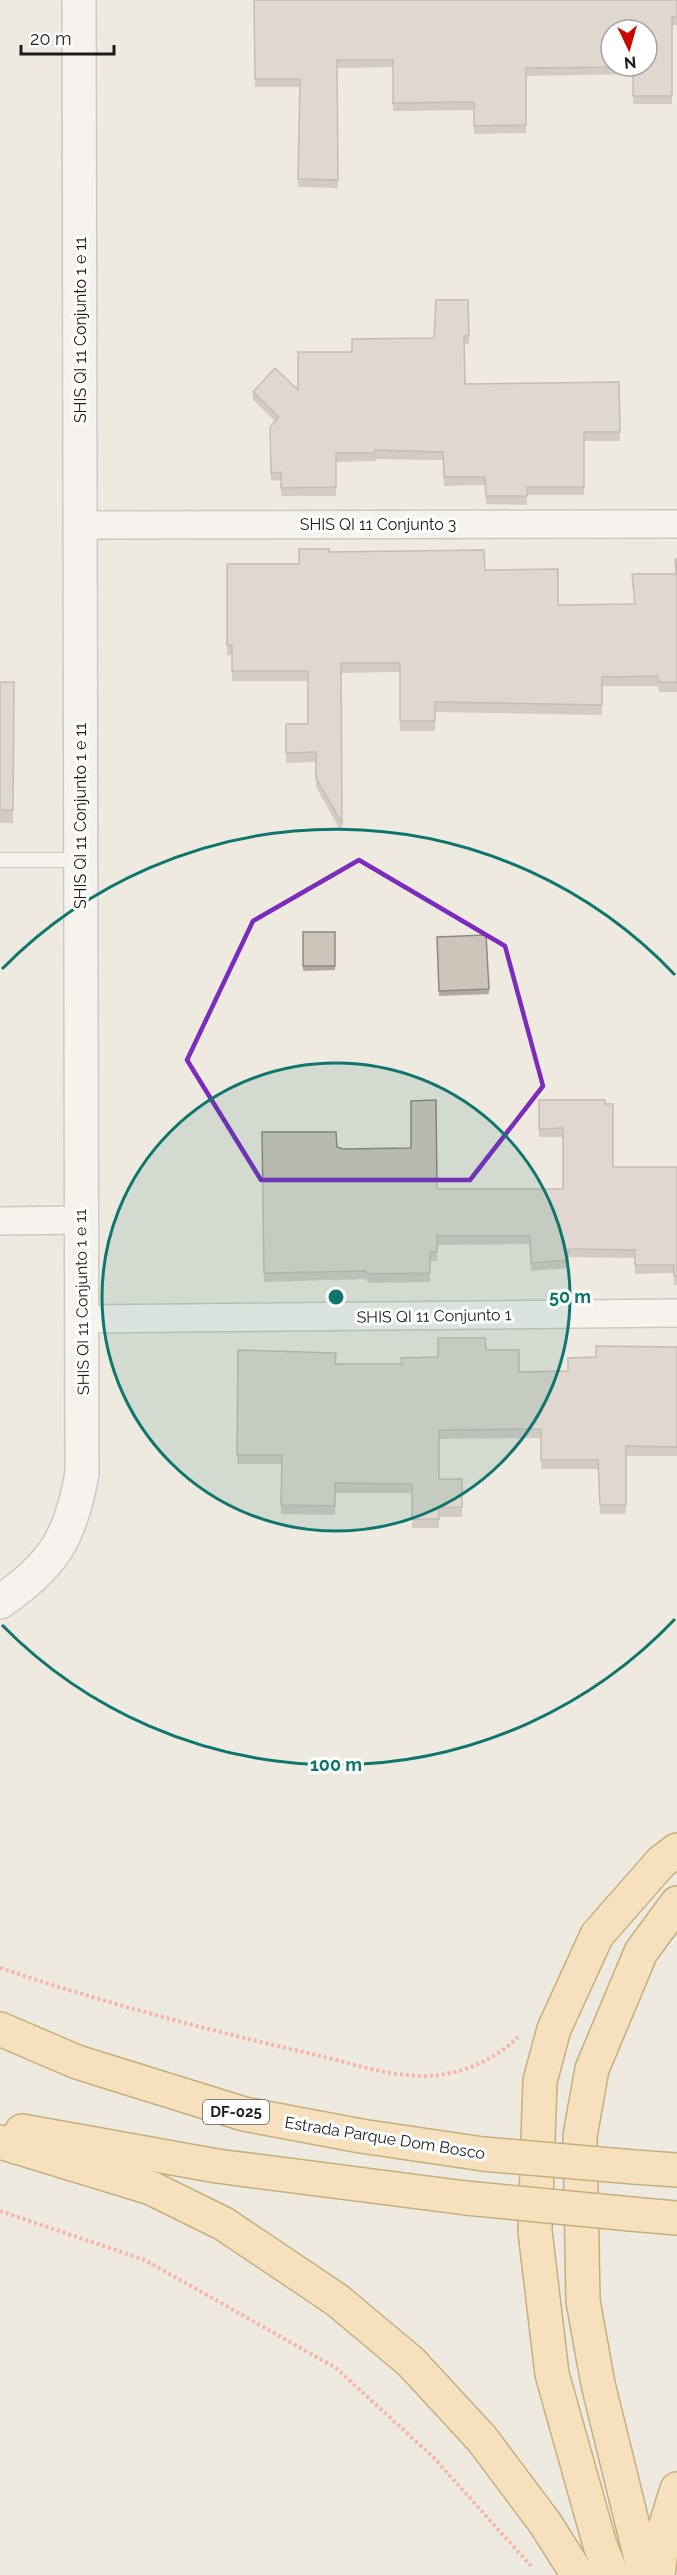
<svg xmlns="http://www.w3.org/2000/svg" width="677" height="2575" font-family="Raleway,sans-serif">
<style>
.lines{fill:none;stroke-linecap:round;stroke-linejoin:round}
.service-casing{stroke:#a3a3a3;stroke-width:16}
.minor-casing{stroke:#a3a3a3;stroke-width:30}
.tertiary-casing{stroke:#a3a3a3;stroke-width:36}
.primary-casing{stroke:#946a00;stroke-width:36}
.path{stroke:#ff7861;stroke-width:4;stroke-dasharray:3 3;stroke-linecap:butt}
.service{stroke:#fff;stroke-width:14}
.minor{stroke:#fff;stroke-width:27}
.tertiary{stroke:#fff;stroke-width:33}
.primary{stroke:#ffd695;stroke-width:33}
.primary-bridge-casing{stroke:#946a00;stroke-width:36;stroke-linecap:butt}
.primary-bridge{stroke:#ffd695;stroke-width:33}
.wall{fill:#b1a99f}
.building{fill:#cec4b9;stroke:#908982;stroke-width:1.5;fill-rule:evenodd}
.marked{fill:none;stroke:#7b2cbf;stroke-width:4.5;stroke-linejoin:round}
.ring{fill:none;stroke:#0f766e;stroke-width:3}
.labels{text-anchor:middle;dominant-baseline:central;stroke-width:6;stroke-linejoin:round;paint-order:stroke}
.shield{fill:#fff;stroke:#606060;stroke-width:1.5}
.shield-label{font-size:15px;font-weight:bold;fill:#1c1c1c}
.street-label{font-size:16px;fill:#1c1c1c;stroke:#fff}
.centre{fill:#0f766e;stroke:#fff;stroke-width:3}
.ring-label{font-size:18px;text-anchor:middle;font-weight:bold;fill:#0f766e;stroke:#fff;stroke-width:6;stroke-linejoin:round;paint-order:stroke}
</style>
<rect width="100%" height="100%" fill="#eeeae0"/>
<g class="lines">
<!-- service casing -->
<g class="service-casing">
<polyline id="service" points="0,860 81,860"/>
</g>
<!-- minor casing -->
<g class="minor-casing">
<g id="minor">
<polyline points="80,525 677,524"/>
<polyline points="0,1221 81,1220"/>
<polyline points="84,1319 677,1313"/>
</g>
</g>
<!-- tertiary casing -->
<g class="tertiary-casing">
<path id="tertiary" d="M0,1602c54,-37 71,-65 82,-129l-3,-1473"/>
</g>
<!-- primary casing -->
<g class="primary-casing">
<g id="primary">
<polyline points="0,2029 77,2062 244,2114 361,2136 483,2154"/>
<polyline points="22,2131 217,2166 466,2198"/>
<polyline points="0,2142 151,2188 224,2224 337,2300 411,2362 482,2439 545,2523 578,2575"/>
<polyline points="634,2167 677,2170"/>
<polyline points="631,2214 677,2218"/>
<polyline points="612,2575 600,2545 552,2374 535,2231 540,2081 554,2029 597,1935 661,1862 677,1850"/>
<polyline points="645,2575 598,2384 583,2301 580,2136 592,2069 641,1952 677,1903"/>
<polyline points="658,2575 663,2534 677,2489"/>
</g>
</g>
<!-- path -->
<g class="path">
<path d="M0,1968c102,34 207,62 312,86 35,8 75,22 111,22 35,0 71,-15 95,-39"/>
<polyline points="0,2211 145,2260 336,2368 433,2457 531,2566"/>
</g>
<!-- service -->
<use href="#service" class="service"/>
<!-- minor -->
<use href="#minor" class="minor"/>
<!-- tertiary -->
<use href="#tertiary" class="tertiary"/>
<!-- primary -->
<use href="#primary" class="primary"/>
<!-- primary-bridge casing -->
<g class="primary-bridge-casing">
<g id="primary-bridge">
<polyline points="483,2154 634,2167"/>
<polyline points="466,2198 631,2214"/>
</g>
</g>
<!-- primary-bridge -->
<use href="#primary-bridge" class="primary-bridge"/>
</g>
<!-- wall -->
<g class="wall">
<polygon points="254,0 677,0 677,25 672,25 672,104 633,104 633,74 526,76 526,133 474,134 474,110 393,111 393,67 337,68 338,188 298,187 300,87 255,87"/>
<polygon points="468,300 469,344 464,344 465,384 619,382 620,441 584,441 584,495 527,495 527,505 486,504 485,485 444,486 443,460 376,459 376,461 336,462 336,496 281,496 281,480 271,481 270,427 275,421 253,400 253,392 298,390 352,352 434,338"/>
<polygon points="329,552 485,570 558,605 634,604 632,574 675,574 677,559 677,692 659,692 658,686 602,686 602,715 435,712 435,731 400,731 400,672 341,673 342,833 316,787 316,762 286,763 286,724 308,724 308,681 232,681 232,655 227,655 227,564 299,564"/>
<polygon points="0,682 14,682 13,823 0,823"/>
<polygon points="303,932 335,932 335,970 303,971"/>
<polygon points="486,935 489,994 439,996 437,937"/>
<polygon points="539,1100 613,1167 677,1167 677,1285 674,1285 674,1273 635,1274 635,1258 568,1257 568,1268 531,1271 530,1244 437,1245 437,1261 430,1261 430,1282 369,1283 365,1279 264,1282 262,1132 337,1147 437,1189 563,1189 563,1137 539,1137"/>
<polygon points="677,1347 677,1456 626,1456 626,1514 600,1514 598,1469 541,1469 541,1438 439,1439 439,1479 462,1479 462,1517 439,1517 439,1528 412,1528 412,1493 335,1493 335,1515 281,1514 281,1464 237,1464 238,1350 336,1364 402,1364 486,1350 519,1372 568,1371 596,1357"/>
</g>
<!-- building -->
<g class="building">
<path d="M254,0h423v17h-5v79h-39v-29l-107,1v57l-52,1v-24l-81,1v-43h-56l1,120 -40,-1 2,-100h-45zM611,30h36v36h-36z"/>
<polygon points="436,300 468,300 469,336 464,336 465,384 619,382 620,432 584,432 584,487 527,487 527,496 486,496 485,477 444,477 443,452 375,450 376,453 336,453 336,487 281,488 281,472 271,473 270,427 279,417 253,392 275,368 298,390 298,352 352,352 352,339 434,338"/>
<polygon points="299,549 329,549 329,552 484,550 485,570 558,569 558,605 635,604 632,574 676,574 675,559 677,559 677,682 659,682 658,676 602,677 602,705 435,702 435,721 400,721 400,663 341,663 342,823 316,778 316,752 286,753 286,724 308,724 308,671 232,671 232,645 227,645 227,564 299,564"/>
<polygon points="0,682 14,682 13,810 0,810"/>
<rect x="303" y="932" width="32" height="34"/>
<polygon points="486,935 489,989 439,991 437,937"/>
<polygon points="436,1100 437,1189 563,1189 563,1128 539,1129 539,1100 605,1100 605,1104 613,1104 613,1167 677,1167 677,1276 674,1276 674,1265 635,1265 635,1250 568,1249 568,1260 531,1263 530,1236 437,1236 437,1252 430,1252 430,1273 369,1274 365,1271 264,1273 262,1132 336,1132 337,1147 343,1149 411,1148 411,1101"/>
<polygon points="438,1338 485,1338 486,1350 519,1350 519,1372 568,1371 568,1358 596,1357 596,1346 677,1347 677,1447 626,1446 626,1505 600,1505 598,1460 541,1460 541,1429 439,1430 439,1479 462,1479 462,1507 439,1508 439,1519 412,1519 412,1484 335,1483 335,1506 281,1505 282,1455 237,1455 238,1350 336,1353 335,1364 402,1364 401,1358 438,1357"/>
</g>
<!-- marked area -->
<path d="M0 0H677V2575H0ZM359,860l146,86 38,140 -73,94h-209l-74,-120 66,-139z" fill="#eeeae0" fill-opacity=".55" fill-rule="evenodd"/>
<path class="marked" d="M359,860l146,86 38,140 -73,94h-209l-74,-120 66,-139z"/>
<!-- distance rings -->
<circle cx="336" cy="1297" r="234" fill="#0f766e" fill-opacity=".12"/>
<g class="ring">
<circle cx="336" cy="1297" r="234"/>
<path d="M675 1619A468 468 0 0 1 2 1625M2 969A468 468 0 0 1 675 975"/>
</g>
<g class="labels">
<!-- shield labels -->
<rect class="shield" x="203" y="2100" width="66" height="24" rx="4.5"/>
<g class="shield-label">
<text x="236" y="2112">DF-025</text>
</g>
<!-- street labels -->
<g class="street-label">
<text transform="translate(80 330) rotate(-90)">SHIS QI 11 Conjunto 1 e 11</text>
<text x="378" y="524">SHIS QI 11 Conjunto 3</text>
<text transform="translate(80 816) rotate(-90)">SHIS QI 11 Conjunto 1 e 11</text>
<text transform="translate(82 1302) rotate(-91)">SHIS QI 11 Conjunto 1 e 11</text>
<text transform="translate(434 1316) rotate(-1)">SHIS QI 11 Conjunto 1</text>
<text transform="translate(385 2138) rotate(9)">Estrada Parque Dom Bosco</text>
</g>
</g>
<circle cx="336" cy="1297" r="9" class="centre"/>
<g class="ring-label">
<text x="570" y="1303">50 m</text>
<text x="336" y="1771">100 m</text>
</g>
<!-- north arrow -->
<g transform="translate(629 48) rotate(175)"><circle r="28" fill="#ffffff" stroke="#a4a4a4" stroke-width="1.5"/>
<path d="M0-4.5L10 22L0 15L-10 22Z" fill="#c80900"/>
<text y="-9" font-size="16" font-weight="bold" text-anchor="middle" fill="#1c1c1c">N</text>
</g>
<!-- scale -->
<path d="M21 45v9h93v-9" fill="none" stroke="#1c1c1c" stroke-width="3"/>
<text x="30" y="45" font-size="18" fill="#1c1c1c" stroke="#ffffff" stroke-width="4.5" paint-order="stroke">20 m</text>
</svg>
